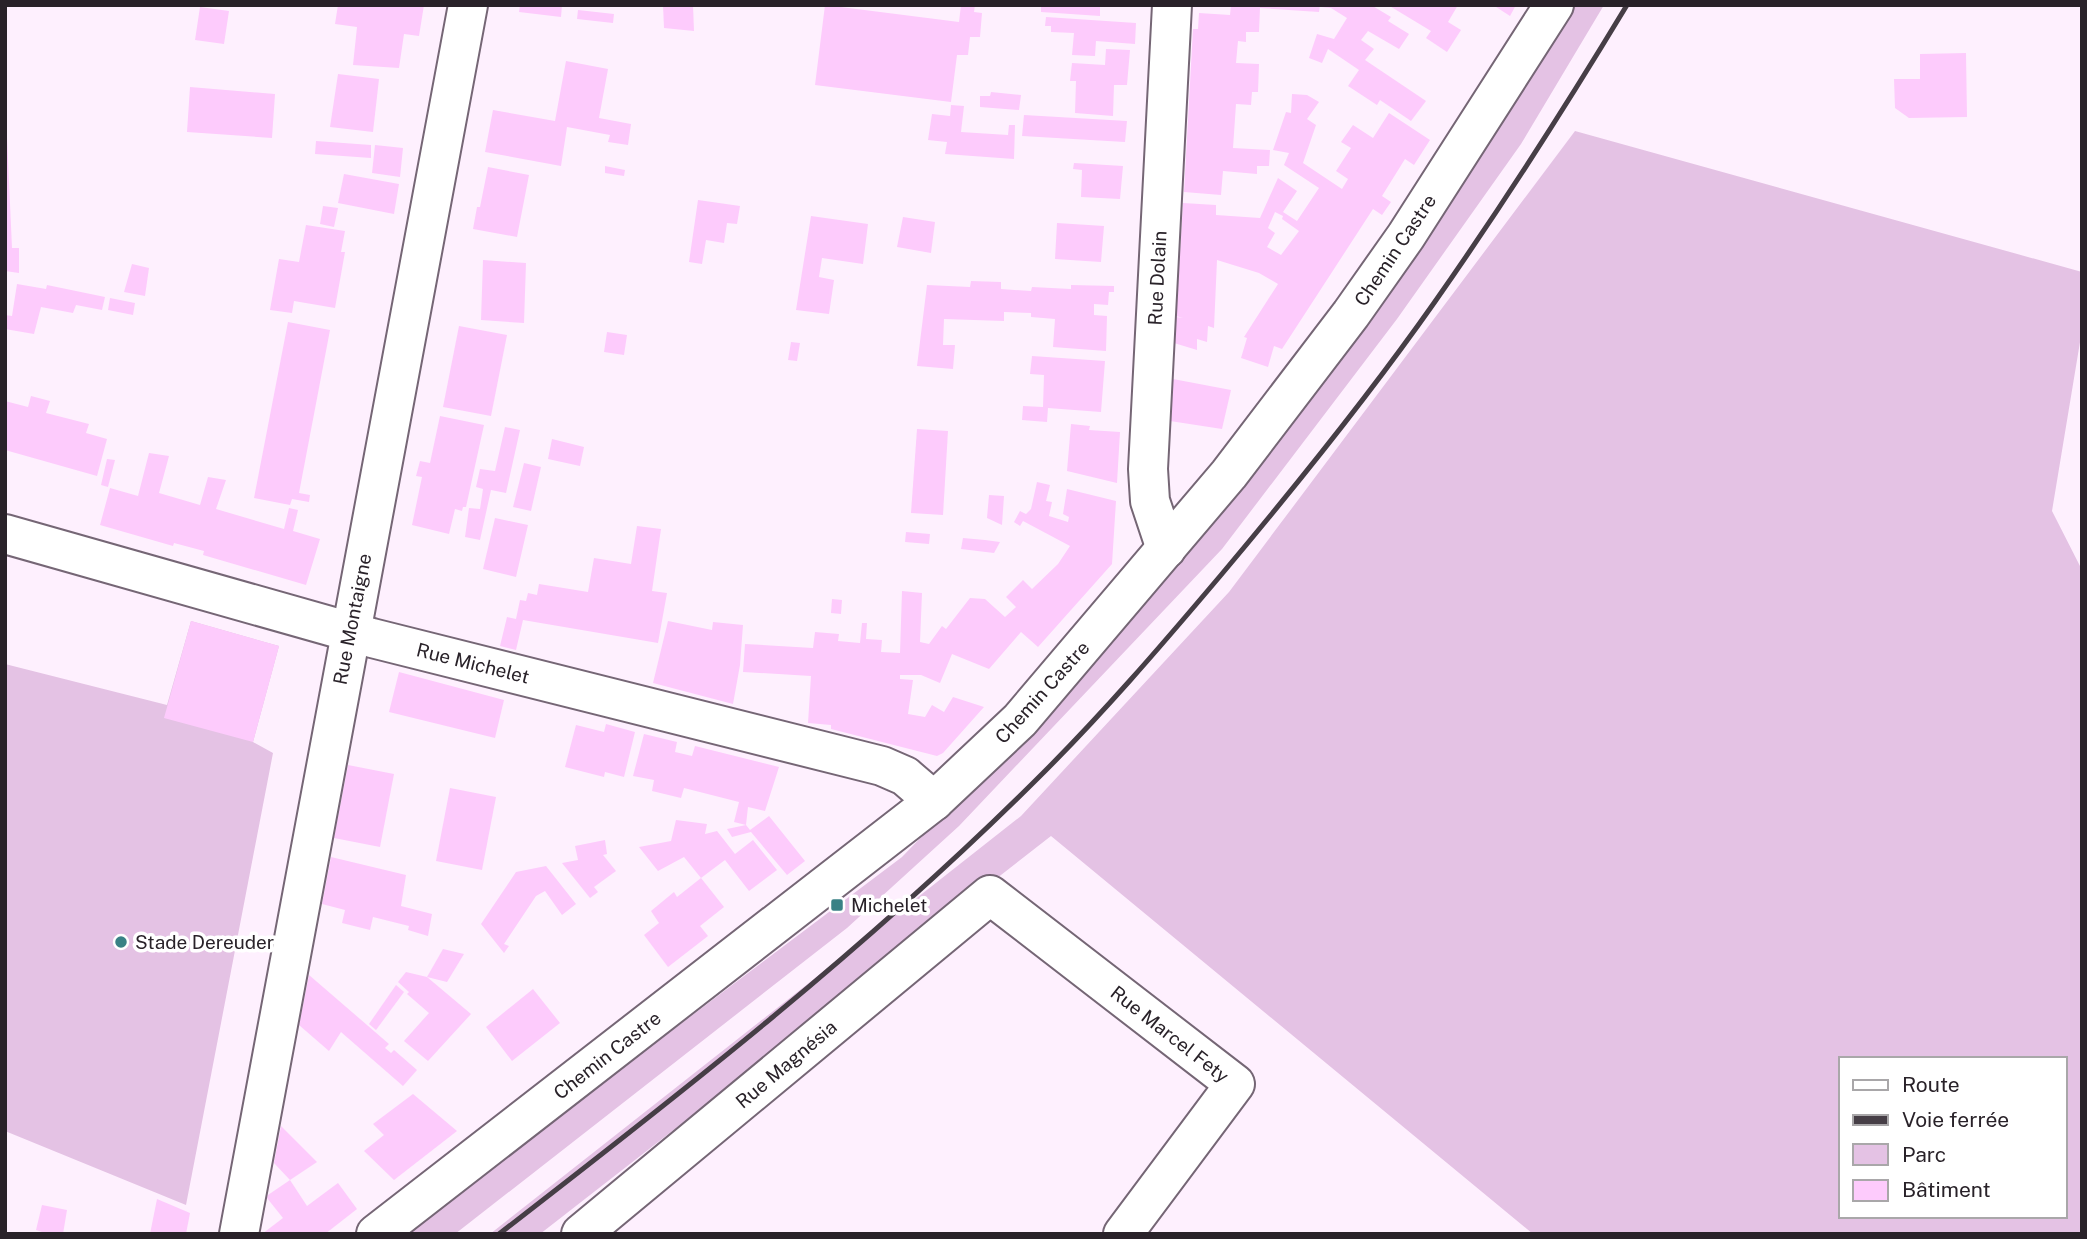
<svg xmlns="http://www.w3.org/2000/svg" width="2087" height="1239" font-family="'Public Sans',sans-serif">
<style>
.green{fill:#e4c2e4;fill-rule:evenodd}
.building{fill:#fdcbfc;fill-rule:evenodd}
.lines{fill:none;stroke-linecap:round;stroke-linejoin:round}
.minor-casing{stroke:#756675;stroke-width:42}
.minor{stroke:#fff;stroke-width:38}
.rail{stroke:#463e46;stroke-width:5}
.poi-dot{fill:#398185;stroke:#fff;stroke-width:2.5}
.labels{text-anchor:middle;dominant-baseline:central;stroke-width:7;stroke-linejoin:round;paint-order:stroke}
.street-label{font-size:19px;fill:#292229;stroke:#fff}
.poi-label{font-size:19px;fill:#292229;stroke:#fff;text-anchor:start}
</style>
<rect width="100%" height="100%" fill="#fef0fe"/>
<!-- green -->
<g class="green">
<polygon points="1574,5 1604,5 1521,144 1397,319 1222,549 959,826 847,928 455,1234 402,1234 902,857 1051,703 1188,546 1366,327"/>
<path d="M1575,131l507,141v58l-30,181 30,59v664h-549l-482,-398 -511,398h-50l531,-418 208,-224zM1840,1059h224v157h-224z"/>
<polygon points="191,621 279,646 253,742 273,753 186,1205 5,1131 5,664 167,705"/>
</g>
<!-- building -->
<g class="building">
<polygon points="338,5 424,5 419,36 404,34 399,68 353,65 357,27 335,24"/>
<polygon points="520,5 562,5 561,17 519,12"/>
<polygon points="663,5 693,5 694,31 664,28"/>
<polygon points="825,5 959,22 961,5 975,5 974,12 982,13 980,37 970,37 968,55 957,55 951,102 815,85"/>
<polygon points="1041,5 1100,5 1100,16 1041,12"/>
<polygon points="1231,5 1320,5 1319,12 1260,8 1259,32 1246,32 1246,42 1238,41 1236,63 1259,64 1258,92 1252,92 1251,105 1236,104 1233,148 1270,150 1269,166 1257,166 1257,174 1223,171 1221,195 1184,192 1193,29 1198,29 1199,13 1230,15"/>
<polygon points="1321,5 1371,5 1391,17 1388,21 1409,34 1399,49 1368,31 1361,40 1374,49 1365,60 1426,101 1411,121 1380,100 1377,105 1348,86 1359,70 1328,49 1322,63 1309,58 1317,34 1334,39 1347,18 1331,8 1321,7"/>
<polygon points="1388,5 1458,5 1448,22 1461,30 1447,52 1426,38 1431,31"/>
<polygon points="1493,5 1516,5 1510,16"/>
<polygon points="200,7 229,11 224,44 195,40"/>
<polygon points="578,10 614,14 613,23 577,19"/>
<polygon points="1046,17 1136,23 1135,44 1096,41 1095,56 1072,55 1074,33 1051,32 1051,26 1045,26"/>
<polygon points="1106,49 1130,50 1127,85 1114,85 1113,116 1075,113 1076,81 1070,81 1072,63 1105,65"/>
<polygon points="1966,53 1967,117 1909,118 1895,108 1894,79 1920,79 1920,54"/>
<polygon points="566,61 608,69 599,118 631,124 628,145 608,142 610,135 567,127 561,166 485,152 493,110 555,121"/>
<polygon points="338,74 379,79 373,132 330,127"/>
<polygon points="190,87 275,94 272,138 187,132"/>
<polygon points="991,92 1021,95 1019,110 980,107 980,96 990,96"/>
<path d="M1292,94l15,1 12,7 -12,17 9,6 -13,38 39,26 6,-10 -12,-8 15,-23 -10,-6 12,-17 20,13 16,-25 41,27 -16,25 -9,-6 -23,37 9,6 -9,13 -9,-6 -91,140 -8,-3 -6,21 -27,-9 6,-20 -3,-1 34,-53 -19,-11 -42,-13 -3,68 -6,-2 -1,16 -10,-3v11l-23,-7 2,-26 7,1 -7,-2 7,-113 33,2v10l44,3 18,-40 19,13 -14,21 14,9 22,-33 -35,-23 5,-12 -16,-3 13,-38 5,1zM1275,212l8,4 -1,3 17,12 -18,24 -14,-8 8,-14 -7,-5z"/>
<polygon points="951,105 964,106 961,132 1008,135 1009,125 1015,125 1014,159 945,154 947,142 928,140 932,114 950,116"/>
<polygon points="1024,115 1127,121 1125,142 1022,136"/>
<polygon points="5,137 7,137 12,248 19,248 19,273 5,271"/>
<polygon points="316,141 371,145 371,158 315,154"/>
<polygon points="375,145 403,148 400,177 372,173"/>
<polygon points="1074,163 1123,166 1120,199 1081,197 1082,170 1073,169"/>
<polygon points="605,166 625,170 624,176 605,173"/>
<polygon points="488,167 529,175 517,237 473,229 477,207 480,207"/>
<polygon points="344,174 399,184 394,214 338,203"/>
<polygon points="698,200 740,206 737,224 727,223 724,243 706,240 702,264 689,262"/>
<polygon points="323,206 338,208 334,227 320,224"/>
<polygon points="811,216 868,224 863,264 822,258 819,277 834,280 829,314 796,310"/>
<polygon points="903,217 935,222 931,253 897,247"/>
<polygon points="1057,223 1104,226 1101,262 1055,259"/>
<polygon points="306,225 345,231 341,252 345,252 335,308 294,301 292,313 270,310 279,259 299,262"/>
<polygon points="483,260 526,263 524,323 481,320"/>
<polygon points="132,264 149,268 145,296 124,292"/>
<polygon points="971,281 1001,282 1001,289 1031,291 1032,287 1071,289 1071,285 1114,286 1114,292 1109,292 1108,305 1094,304 1094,315 1107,316 1106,351 1053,347 1055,319 1031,317 1031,313 1004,312 1004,321 944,319 943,345 955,345 953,369 917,366 927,285 970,287"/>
<polygon points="17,284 46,289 47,285 105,297 102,310 76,305 73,313 41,307 34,334 5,329 5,315 12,316"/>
<polygon points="110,298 135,303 133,315 108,310"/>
<polygon points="288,322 330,330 299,493 310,495 309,502 292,499 290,505 254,498"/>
<polygon points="459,326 507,335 491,416 443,407"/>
<polygon points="607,332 627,335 624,355 604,352"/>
<polygon points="791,342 800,343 797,361 788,360"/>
<polygon points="1032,356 1105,361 1101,412 1048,408 1047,422 1022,420 1023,406 1043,407 1044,375 1030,374"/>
<polygon points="1173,379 1231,390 1222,429 1170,421"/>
<polygon points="31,396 50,401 46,413 89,424 86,433 107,439 97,476 5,450 5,401 28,407"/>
<polygon points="440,416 484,425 466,507 463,507 462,511 455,509 449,534 412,525 422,477 416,476 420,461 430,463"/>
<polygon points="1071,424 1090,426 1089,430 1120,432 1117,483 1067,471"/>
<polygon points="505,427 520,430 506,493 491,490 480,540 465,537 469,508 480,509 483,489 476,487 480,469 495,471"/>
<polygon points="917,429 948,431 943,515 911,513"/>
<polygon points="552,439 584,447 580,466 548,459"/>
<polygon points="149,453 169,456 159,493 200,505 208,477 226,480 216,509 284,529 289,508 298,510 293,531 320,539 306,585 203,555 204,551 174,543 173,546 100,525 110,488 138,496"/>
<polygon points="107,459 115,460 108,487 101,485"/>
<polygon points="524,463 541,467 531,511 513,507"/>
<polygon points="1037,482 1050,485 1046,501 1052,502 1049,516 1068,522 1069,517 1063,514 1067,489 1116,501 1112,564 1038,647 1021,632 989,669 952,654 940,683 921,675 900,675 900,679 913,680 908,714 925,717 932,705 944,712 953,697 984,707 943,753 937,756 831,729 831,725 808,723 811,676 743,672 745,644 813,648 815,632 839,634 838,641 860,643 862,623 867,623 866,639 882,640 881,652 900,653 902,591 922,593 920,642 929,644 942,626 946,629 970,598 985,599 1005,617 1016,607 1006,597 1023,580 1032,589 1058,564 1070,546 1023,521 1020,526 1014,522 1020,511 1026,514 1031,509"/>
<polygon points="989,495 1004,496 1002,525 987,518"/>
<polygon points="495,518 528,525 516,577 483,569"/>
<polygon points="637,526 661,529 652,591 667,593 658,643 523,620 516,650 500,646 507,617 516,619 520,600 526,601 528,593 537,595 539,584 588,592 594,558 631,564"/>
<polygon points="906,532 930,534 929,544 905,542"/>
<polygon points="963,538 985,540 1000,542 994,553 961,549"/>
<polygon points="832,599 842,600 841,614 831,613"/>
<polygon points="191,621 279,646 253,742 164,718"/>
<polygon points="668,621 712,630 713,622 743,625 740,665 733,704 653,683"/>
<polygon points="399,672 504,700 495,738 389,712"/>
<polygon points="606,724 635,732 624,777 605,772 604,777 565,767 576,725 604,732"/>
<polygon points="644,734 677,742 675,752 692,756 695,746 779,767 765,811 748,807 746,825 750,830 769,816 805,861 787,875 751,832 732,837 727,829 746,825 734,822 739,802 684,788 681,798 652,791 654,780 633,776"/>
<polygon points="348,765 394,774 380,847 334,838"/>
<polygon points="450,788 496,797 482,870 436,861"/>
<polygon points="676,820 707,824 705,834 717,831 735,854 753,840 777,870 749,891 725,860 701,878 684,857 658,871 639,847 671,841"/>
<polygon points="605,840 607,854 603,855 616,871 594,887 598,892 590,898 562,863 578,860 575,846"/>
<polygon points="331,857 406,875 401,906 432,914 428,936 408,930 409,926 373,917 370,930 342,923 345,910 322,904"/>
<polygon points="546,866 576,904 562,915 545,891 536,896 504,944 509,946 504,953 481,924 516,872"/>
<polygon points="701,878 724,907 700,926 708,936 668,967 644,935 659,923 651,911 674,892 677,897"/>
<polygon points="443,949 464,954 447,982 427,977"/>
<polygon points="406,972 427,977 471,1014 428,1061 404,1041 429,1013 407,994 409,992 398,982"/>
<polygon points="309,975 389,1044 385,1048 391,1053 394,1050 417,1070 403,1086 341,1032 329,1051 299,1025"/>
<polygon points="396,985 404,992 376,1030 369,1024"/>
<polygon points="533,989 560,1023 512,1061 486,1027"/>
<polygon points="413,1094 457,1131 394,1180 364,1151 384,1135 373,1124"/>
<polygon points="281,1126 317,1162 290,1180 274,1163"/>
<polygon points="290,1180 307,1206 338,1183 357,1209 325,1234 262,1234 283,1218 267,1198 268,1195"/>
<polygon points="157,1199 190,1213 186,1234 150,1234"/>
<polygon points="42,1205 67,1210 63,1234 48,1234 36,1230"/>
</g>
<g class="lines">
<!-- minor casing -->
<g class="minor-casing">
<g id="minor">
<polyline points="5,534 372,638 882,766 905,776 934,801"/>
<polyline points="1166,549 1150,501 1148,469 1172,5"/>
<polyline points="239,1234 468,5"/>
<polyline points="376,1234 934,801 1020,720 1229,474 1351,314 1406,236 1554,5"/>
<polyline points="581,1234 990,895 1235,1084 1123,1234"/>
</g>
</g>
<!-- minor -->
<use href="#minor" class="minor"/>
<!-- rail -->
<path class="rail" d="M499,1234c185,-143 369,-287 535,-452 66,-65 127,-136 187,-207 74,-88 147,-178 213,-272 68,-97 132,-197 193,-298"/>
</g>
<!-- markers -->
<g class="poi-dot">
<rect x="830" y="898" width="14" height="14" rx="3.5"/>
<circle cx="121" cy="942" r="7"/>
</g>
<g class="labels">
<!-- street labels -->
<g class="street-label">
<text transform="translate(1395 250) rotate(-56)">Chemin Castre</text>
<text transform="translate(1157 278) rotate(-87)">Rue Dolain</text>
<text transform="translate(352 619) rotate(-79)">Rue Montaigne</text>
<text transform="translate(473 663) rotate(14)">Rue Michelet</text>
<text transform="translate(1042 692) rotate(-48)">Chemin Castre</text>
<text transform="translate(1170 1034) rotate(38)">Rue Marcel Fety</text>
<text transform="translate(607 1055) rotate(-38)">Chemin Castre</text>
<text transform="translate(786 1064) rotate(-40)">Rue Magnésia</text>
</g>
<!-- poi labels -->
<g class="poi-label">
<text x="851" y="905">Michelet</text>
<text x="135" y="942">Stade Dereuder</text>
</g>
</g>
<!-- border -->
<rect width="2087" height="1239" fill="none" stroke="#292229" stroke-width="14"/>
<!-- legend -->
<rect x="1839" y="1057" width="228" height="161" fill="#ffffff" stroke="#a9a7a9" stroke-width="2"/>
<rect x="1853" y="1080" width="35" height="10" fill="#ffffff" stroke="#a9a7a9" stroke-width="2"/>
<text x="1902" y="1092" font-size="21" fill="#292229">Route</text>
<rect x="1853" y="1115" width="35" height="10" fill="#463e46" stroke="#a9a7a9" stroke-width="2"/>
<text x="1902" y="1127" font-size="21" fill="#292229">Voie ferrée</text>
<rect x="1853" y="1144" width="35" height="21" fill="#e4c2e4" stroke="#a9a7a9" stroke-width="2"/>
<text x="1902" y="1162" font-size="21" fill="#292229">Parc</text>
<rect x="1853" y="1180" width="35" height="21" fill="#fdcbfc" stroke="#a9a7a9" stroke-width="2"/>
<text x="1902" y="1197" font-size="21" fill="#292229">Bâtiment</text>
</svg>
